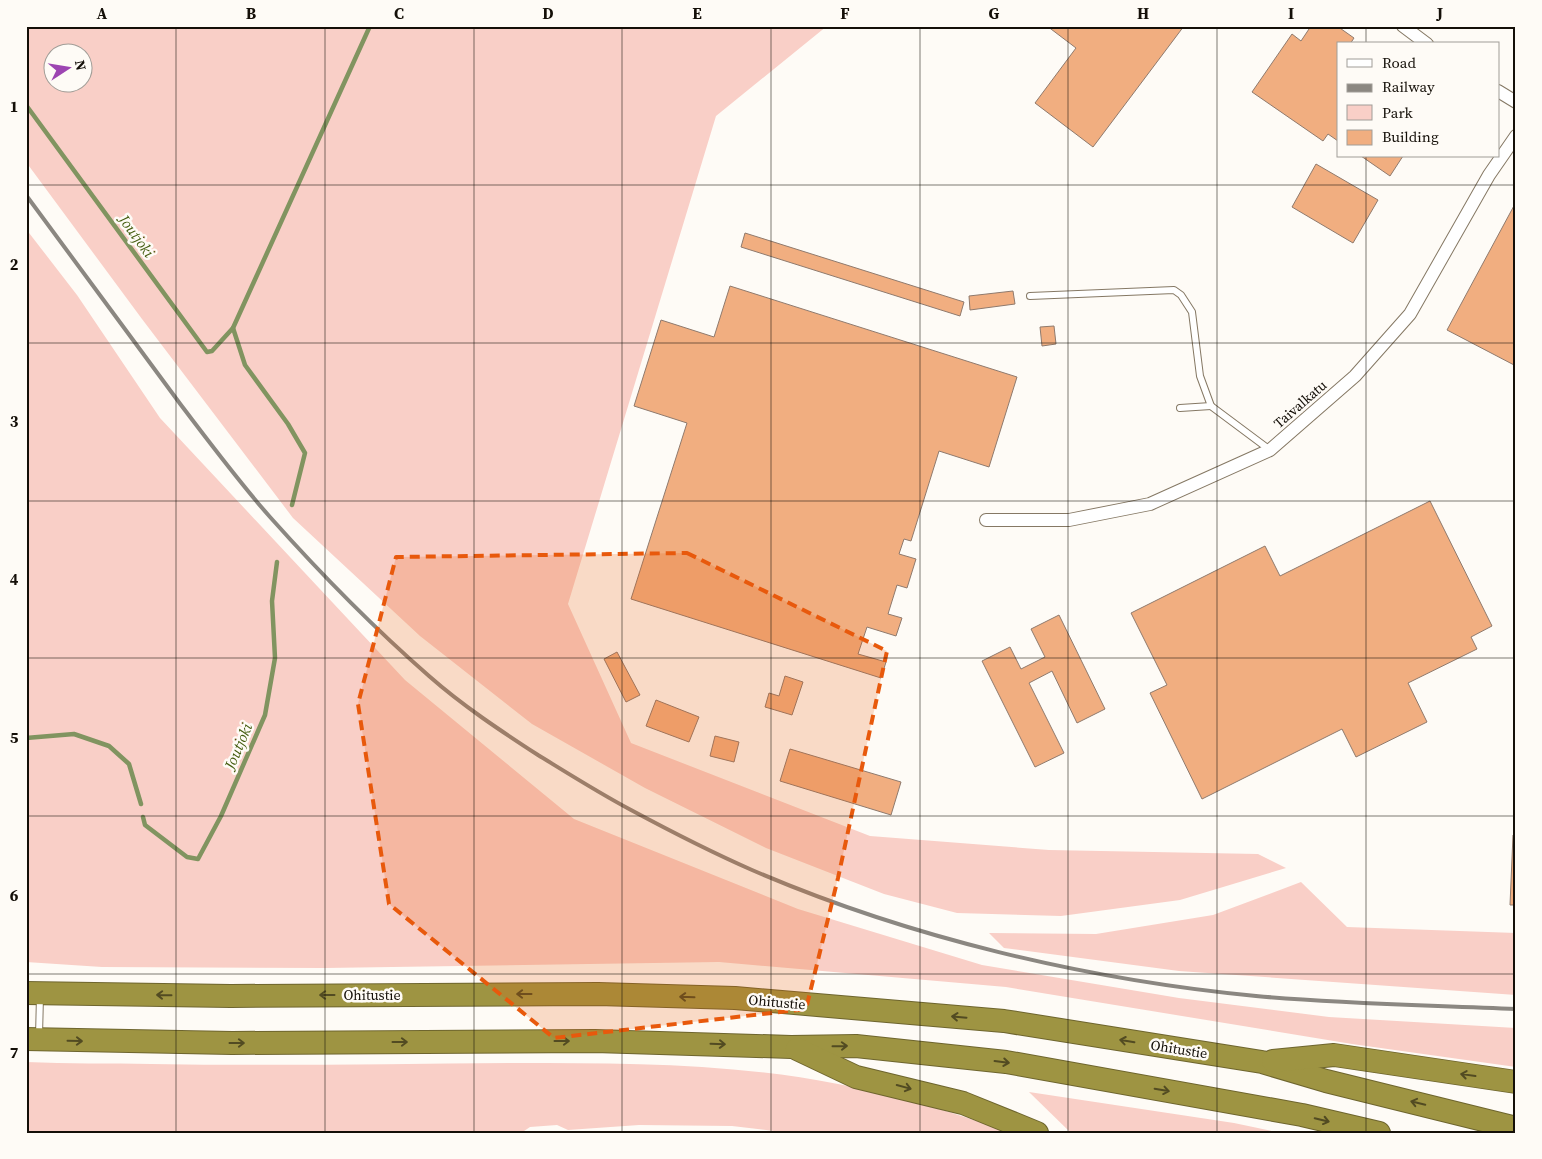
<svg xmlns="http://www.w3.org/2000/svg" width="1542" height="1159" font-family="'Source Serif 4',serif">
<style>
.green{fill:#f9cfc7;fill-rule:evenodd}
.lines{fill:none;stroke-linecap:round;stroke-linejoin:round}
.stream{stroke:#819460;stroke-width:4.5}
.building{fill:#f1ae80;stroke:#8f7a6d}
.service-casing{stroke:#857864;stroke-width:8}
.minor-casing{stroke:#857864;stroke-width:14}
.motorway-casing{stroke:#6e652e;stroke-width:24}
.service{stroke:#fff;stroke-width:6}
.minor{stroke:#fff;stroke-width:12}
.motorway{stroke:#9e9442;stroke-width:22}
.rail{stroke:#8b8781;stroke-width:4}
.oneway{stroke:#524b22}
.marked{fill:#e8590c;fill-opacity:0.2;stroke:#e8590c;stroke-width:4;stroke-dasharray:10 6;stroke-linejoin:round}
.grid{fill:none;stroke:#140f08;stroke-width:1;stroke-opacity:0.55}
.labels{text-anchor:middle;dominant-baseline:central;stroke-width:5;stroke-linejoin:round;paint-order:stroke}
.street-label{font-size:14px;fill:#140f08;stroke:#fefbf6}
.water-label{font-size:15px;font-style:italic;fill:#435c0f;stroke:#fefbf6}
.neatline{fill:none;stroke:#140f08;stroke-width:2}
.grid-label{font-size:16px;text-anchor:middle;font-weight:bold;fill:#140f08}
</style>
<rect width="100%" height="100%" fill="#fefbf6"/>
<!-- green -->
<g class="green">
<path d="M26,26h801l-111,90 -148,488 63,139 239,93 179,14 209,4 28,14 -106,32 -119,16 -104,-3 -73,-19 -118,-46 -121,-60 -113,-64 -112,-88 -127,-118 -151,-199 -116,-157zM82,52v30h-30v-30z"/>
<polygon points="26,229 77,295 160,418 405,680 574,819 798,909 982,965 1179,998 1329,1017 1516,1028 1516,1067 1352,1044 1006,987 719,962 325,968 102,967 26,962"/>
<polygon points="1301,882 1347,927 1516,933 1516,995 1179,971 1004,948 989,933 1096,934 1213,915"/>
<path d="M26,1062c42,2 83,1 125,2 121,2 243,0 364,-1 108,0 217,0 323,21 59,11 116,28 172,49h-220l-58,-7 -93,-1 -71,5 -11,-5 -27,2 -9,6h-495z"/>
<polygon points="1029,1092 1234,1123 1281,1133 1071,1133"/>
</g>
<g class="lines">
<!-- stream -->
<g class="stream">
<polyline points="26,105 207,352 212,351 233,328 370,26"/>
<polyline points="233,328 245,365 288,424 305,453 292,505"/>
<polyline points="26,738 74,734 109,746 129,764 141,804"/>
<polyline points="143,817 145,825 187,857 198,859 221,816 265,715 275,658 272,601 277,562"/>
</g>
</g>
<!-- building -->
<g class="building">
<polygon points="1047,26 1184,26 1093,147 1035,103 1076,48"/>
<polygon points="1311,26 1337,26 1354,38 1350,44 1338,44 1338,141 1328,134 1323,141 1252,92 1292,34 1301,41"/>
<polygon points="1361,156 1403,156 1390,176"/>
<polygon points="1316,164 1378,200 1353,243 1292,207"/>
<polygon points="1516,202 1516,366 1447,330"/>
<polygon points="745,233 964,302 960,316 741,247"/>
<polygon points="730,286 1017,377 989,467 939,451 911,541 904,539 899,554 916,559 907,588 897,585 888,614 902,618 896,636 867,627 858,654 886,662 881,678 631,599 687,423 634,406 661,320 714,337"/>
<polygon points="1013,291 1015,304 970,310 969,296"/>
<polygon points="1054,326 1056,344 1042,346 1040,327"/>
<polygon points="1430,501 1492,626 1471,637 1477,649 1408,683 1427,722 1356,757 1342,729 1202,799 1150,693 1167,685 1131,613 1265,546 1280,576"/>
<polygon points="1059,615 1105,709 1077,723 1052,671 1029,683 1064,753 1035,767 982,661 1010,647 1021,669 1045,657 1031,629"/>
<polygon points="617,652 640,695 626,702 604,659"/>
<polygon points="785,676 803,682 792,715 765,707 769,693 779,696"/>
<polygon points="656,700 699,717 689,742 646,726"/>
<polygon points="715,736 739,742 734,762 710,756"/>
<polygon points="790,749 901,782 891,815 780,781"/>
<polygon points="1513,835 1516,836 1516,905 1510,905"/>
</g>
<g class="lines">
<!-- service casing -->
<g class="service-casing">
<g id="service">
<polyline points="1030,296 1174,290 1181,295 1192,312 1200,376 1211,406 1270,450"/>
<polyline points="1180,408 1211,406"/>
<polyline points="39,1036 40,996"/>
</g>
</g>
<!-- minor casing -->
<g class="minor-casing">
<g id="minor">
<polyline points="1403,26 1427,44"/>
<polyline points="1498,91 1516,102"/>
<polyline points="986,520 1069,520 1150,504 1270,450 1355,376 1410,314 1489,175 1516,136"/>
</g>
</g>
<!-- motorway casing -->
<g class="motorway-casing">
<g id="motorway">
<polyline points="26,993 231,996 598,994 735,998 1004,1021 1262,1062 1326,1081 1516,1128"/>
<polyline points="26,1039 232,1043 595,1041 791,1047 856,1046 1006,1062 1302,1115 1379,1133"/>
<polyline points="797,1049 856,1077 963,1103 1037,1133"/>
<polyline points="1273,1061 1334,1055 1516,1082"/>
</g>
</g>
<!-- service -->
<use href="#service" class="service"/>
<!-- minor -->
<use href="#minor" class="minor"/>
<!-- motorway -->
<use href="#motorway" class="motorway"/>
<!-- rail -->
<path class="rail" d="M26,195c52,70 103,140 155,210 29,38 58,77 89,112 50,56 103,110 159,159 34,30 72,55 109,79 31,19 61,38 93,55 39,21 80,42 121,60 155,67 335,110 504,126 86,8 173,9 260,13"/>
</g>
<!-- one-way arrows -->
<defs><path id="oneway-shaft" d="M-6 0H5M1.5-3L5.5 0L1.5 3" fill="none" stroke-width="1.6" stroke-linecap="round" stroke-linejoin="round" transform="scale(1.25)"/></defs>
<g class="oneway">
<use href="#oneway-shaft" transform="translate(524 994) rotate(180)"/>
<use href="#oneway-shaft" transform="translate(164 995) rotate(-179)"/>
<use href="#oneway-shaft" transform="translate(327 995) rotate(180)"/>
<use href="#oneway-shaft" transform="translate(687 997) rotate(-178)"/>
<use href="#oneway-shaft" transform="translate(959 1017) rotate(-175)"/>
<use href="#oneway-shaft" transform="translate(75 1041) rotate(1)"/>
<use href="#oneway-shaft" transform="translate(562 1041)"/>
<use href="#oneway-shaft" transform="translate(1127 1041) rotate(-171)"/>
<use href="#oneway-shaft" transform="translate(400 1042)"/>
<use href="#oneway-shaft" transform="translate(237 1043)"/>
<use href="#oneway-shaft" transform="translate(718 1044) rotate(2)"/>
<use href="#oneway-shaft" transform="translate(840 1046) rotate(-1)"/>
<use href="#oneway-shaft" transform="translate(1002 1062) rotate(7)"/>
<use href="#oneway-shaft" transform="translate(1468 1075) rotate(-172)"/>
<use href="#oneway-shaft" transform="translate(904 1087) rotate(15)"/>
<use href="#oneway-shaft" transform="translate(1162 1090) rotate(10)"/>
<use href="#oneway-shaft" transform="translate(1418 1103) rotate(-166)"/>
<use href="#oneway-shaft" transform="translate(1322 1120) rotate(13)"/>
</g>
<!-- marked area -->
<path class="marked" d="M687,553l200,98 -49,227 -32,131 -252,29 -165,-134 -31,-200 38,-147z"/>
<!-- grid -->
<path class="grid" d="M176,26v1107M325,26v1107M474,26v1107M622,26v1107M771,26v1107M920,26v1107M1068,26v1107M1217,26v1107M1366,26v18M1366,156v977M26,185h1490M26,343h1490M26,501h1490M26,658h1490M26,816h1490M26,974h1490"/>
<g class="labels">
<!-- street labels -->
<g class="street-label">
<text transform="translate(1300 404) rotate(-41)">Taivalkatu</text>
<text x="372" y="995">Ohitustie</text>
<text transform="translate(777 1002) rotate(5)">Ohitustie</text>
<text transform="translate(1179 1049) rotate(9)">Ohitustie</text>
</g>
<!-- water labels -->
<g class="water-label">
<text transform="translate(137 236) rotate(54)">Joutjoki</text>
<text transform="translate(238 746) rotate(-67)">Joutjoki</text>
</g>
</g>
<!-- border -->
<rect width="1542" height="1159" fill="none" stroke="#fefbf6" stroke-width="55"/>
<!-- legend -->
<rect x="1337" y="42" width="162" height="115" fill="#fefbf6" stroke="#a09d97"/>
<rect x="1347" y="59" width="25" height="8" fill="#ffffff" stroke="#a09d97"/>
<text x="1382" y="68" font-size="15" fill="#140f08">Road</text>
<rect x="1347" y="84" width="25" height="8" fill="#8b8781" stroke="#a09d97"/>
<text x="1382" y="92" font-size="15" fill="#140f08">Railway</text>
<rect x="1347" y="105" width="25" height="15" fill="#f9cfc7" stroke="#a09d97"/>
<text x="1382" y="118" font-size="15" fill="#140f08">Park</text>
<rect x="1347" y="130" width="25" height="15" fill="#f1ae80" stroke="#a09d97"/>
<text x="1382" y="142" font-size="15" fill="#140f08">Building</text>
<!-- north arrow -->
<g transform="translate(68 68) rotate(78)"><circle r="24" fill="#fefbf6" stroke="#a09d97"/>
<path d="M0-4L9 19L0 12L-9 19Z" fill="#9d45b2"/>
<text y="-8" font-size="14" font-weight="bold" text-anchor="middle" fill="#140f08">N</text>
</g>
<rect x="28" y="28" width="1486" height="1104" class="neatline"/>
<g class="grid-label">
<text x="102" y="19">A</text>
<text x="251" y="19">B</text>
<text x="399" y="19">C</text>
<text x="548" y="19">D</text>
<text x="697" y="19">E</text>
<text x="845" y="19">F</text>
<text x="994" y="19">G</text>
<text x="1143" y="19">H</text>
<text x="1291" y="19">I</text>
<text x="1440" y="19">J</text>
<text x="14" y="112">1</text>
<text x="14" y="270">2</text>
<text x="14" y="427">3</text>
<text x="14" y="585">4</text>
<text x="14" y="743">5</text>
<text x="14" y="901">6</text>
<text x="14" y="1058">7</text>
</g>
</svg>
